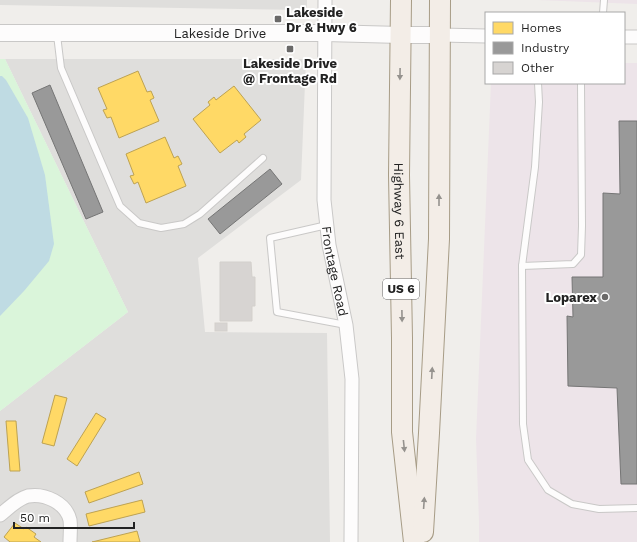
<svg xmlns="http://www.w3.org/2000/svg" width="637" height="542" font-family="'Work Sans',sans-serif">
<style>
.residential{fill:#dfdedc}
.industrial{fill:#ede4e9}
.park{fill:#daf5da}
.water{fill:#bfdbe3}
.homes{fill:#ffd966;stroke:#bda252}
.industry{fill:#999;stroke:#757575}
.building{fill:#d7d4d2;stroke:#d3d0cc}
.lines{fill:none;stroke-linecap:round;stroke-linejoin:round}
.service-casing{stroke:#c9c8c7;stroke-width:8}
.minor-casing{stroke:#c9c8c7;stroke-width:15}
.tertiary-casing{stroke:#c9c8c7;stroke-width:18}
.primary-casing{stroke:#a79c86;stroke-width:22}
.service{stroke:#fdfcfc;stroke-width:6}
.minor{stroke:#fdfcfc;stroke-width:13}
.tertiary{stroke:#fdfcfc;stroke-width:16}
.primary{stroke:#f3ede7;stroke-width:20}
.oneway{fill:#95928e}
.poi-dot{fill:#6a6968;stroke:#fff;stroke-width:1.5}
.labels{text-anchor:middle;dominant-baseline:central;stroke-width:4;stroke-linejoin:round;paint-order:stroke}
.shield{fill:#fff;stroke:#646464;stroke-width:1}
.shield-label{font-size:12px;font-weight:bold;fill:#222}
.poi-label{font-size:13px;font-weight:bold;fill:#222;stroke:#fff;text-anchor:start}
.street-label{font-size:13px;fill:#222;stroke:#fff}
</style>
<rect width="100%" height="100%" fill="#f0eeeb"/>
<!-- residential -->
<g class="residential">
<polygon points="0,0 307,0 307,10 0,5"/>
<polygon points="5,59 306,59 301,180 198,258 205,332 327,333 330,542 0,542 0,411 128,312"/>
</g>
<!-- industrial -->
<g class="industrial">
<polygon points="537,0 637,0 637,4"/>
<polygon points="624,63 637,63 637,542 479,542 479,522 476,439 491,83 624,83"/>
</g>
<!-- park -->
<polygon class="park" points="0,59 5,59 128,312 0,411"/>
<!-- water -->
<polygon class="water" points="0,76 2,76 6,80 28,118 45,175 54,244 49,261 24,291 0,316"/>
<!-- homes -->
<g class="homes">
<polygon points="138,71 147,92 151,91 154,98 150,100 159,121 119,138 111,117 107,118 103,110 107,109 98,88"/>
<polygon points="234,86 261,120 244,134 246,137 239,143 237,140 220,153 193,119 210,105 208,102 214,97 216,100"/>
<polygon points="165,137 174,158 178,156 182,164 178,166 186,186 146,203 138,182 134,184 130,176 134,175 126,154"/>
<polygon points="55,395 67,398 54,446 42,443"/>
<polygon points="96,413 106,419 77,466 67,459"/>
<polygon points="6,421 16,421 20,471 10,471"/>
<polygon points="139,472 143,484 89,503 85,492"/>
<polygon points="142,500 145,512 89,526 86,514"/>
<polygon points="15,523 24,529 26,527 36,534 34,537 41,542 10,542 4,537"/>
<polygon points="137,531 140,542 92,542"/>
</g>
<!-- industry -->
<g class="industry">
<polygon points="50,85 103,212 86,219 32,93"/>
<polygon points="619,121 637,121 637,484 621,484 617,388 568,386 567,316 573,317 572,277 603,277 603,193 620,194"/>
<polygon points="270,169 282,184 220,234 208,219"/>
</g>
<!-- building -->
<g class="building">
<polygon points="220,262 251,262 252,277 255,277 255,306 252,306 252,321 220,321"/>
<rect x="215" y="323" width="12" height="8"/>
</g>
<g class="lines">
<!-- service casing -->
<g class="service-casing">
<g id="service">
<polyline points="603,13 604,0"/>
<polyline points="57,35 61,68 120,206 139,223 161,228 184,224 200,214 263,158"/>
<polyline points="538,83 539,102 535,167 522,266 523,424 528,460 548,490 572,504 599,509 637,508"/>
<polyline points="327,225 270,238 277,312 346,325"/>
<polyline points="522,266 573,264 581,255 582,226 581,83"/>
</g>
</g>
<!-- minor casing -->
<g class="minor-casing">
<g id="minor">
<path id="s1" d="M325,0l-1,200 5,45 17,80 6,54 -1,163"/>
<polyline points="440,35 486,36"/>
<polyline points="624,37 637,37"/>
<path d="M0,515c9,-7 17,-16 28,-19 17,-3 38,7 42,24 1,7 0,15 0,22"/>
</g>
</g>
<!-- tertiary casing -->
<g class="tertiary-casing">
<g id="tertiary">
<path id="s2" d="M0,33h325l76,2h39"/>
</g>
</g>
<!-- primary casing -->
<g class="primary-casing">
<g id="primary">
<path id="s3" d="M401,0l-2,175 3,163v94l12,110"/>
<polyline points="423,532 429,433 439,239 440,0"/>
</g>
</g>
<!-- service -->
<use href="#service" class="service"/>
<!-- minor -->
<use href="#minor" class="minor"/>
<!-- tertiary -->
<use href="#tertiary" class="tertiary"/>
<!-- primary -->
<use href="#primary" class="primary"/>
</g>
<!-- one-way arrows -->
<defs><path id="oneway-solid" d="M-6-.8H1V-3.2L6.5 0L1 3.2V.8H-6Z"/></defs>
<g class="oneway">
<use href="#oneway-solid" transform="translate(400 74) rotate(91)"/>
<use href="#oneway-solid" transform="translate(439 200) rotate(-90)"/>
<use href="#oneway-solid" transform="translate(402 316) rotate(89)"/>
<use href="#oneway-solid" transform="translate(432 373) rotate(-87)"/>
<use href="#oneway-solid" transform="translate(404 446) rotate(84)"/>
<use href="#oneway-solid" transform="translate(424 503) rotate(-86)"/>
</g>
<!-- markers -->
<g class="poi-dot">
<rect x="274" y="15" width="8" height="8" rx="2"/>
<rect x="286" y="45" width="8" height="8" rx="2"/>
<circle cx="605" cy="297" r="4"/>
</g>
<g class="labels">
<!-- shield labels -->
<rect class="shield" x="383" y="279" width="36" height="20" rx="3"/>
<g class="shield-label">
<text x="401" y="289">US 6</text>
</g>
<!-- poi labels -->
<g class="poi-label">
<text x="286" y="12">Lakeside<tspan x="286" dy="15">Dr &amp; Hwy 6</tspan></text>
<text x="290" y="63" text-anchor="middle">Lakeside Drive<tspan x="290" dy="15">@ Frontage Rd</tspan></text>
<text x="597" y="297" text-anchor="end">Loparex</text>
</g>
<!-- street labels -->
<g class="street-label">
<text stroke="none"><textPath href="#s2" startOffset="220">Lakeside Drive</textPath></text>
<text stroke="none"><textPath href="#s3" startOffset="211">Highway 6 East</textPath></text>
<text stroke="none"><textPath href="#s1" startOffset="272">Frontage Road</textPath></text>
</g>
</g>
<!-- legend -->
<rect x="485" y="12" width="140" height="72" fill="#ffffff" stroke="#a7a7a7"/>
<rect x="493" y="22" width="20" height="12" fill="#ffd966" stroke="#a7a7a7"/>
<text x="521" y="32" font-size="12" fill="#222222">Homes</text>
<rect x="493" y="42" width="20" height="12" fill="#999999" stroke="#a7a7a7"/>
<text x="521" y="52" font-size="12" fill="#222222">Industry</text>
<rect x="493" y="62" width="20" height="12" fill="#d7d4d2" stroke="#a7a7a7"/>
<text x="521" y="72" font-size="12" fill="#222222">Other</text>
<!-- scale -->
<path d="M14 522v6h120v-6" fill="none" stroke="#222222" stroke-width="2"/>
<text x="20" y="522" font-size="12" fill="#222222" stroke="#ffffff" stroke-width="3" paint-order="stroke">50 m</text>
</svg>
